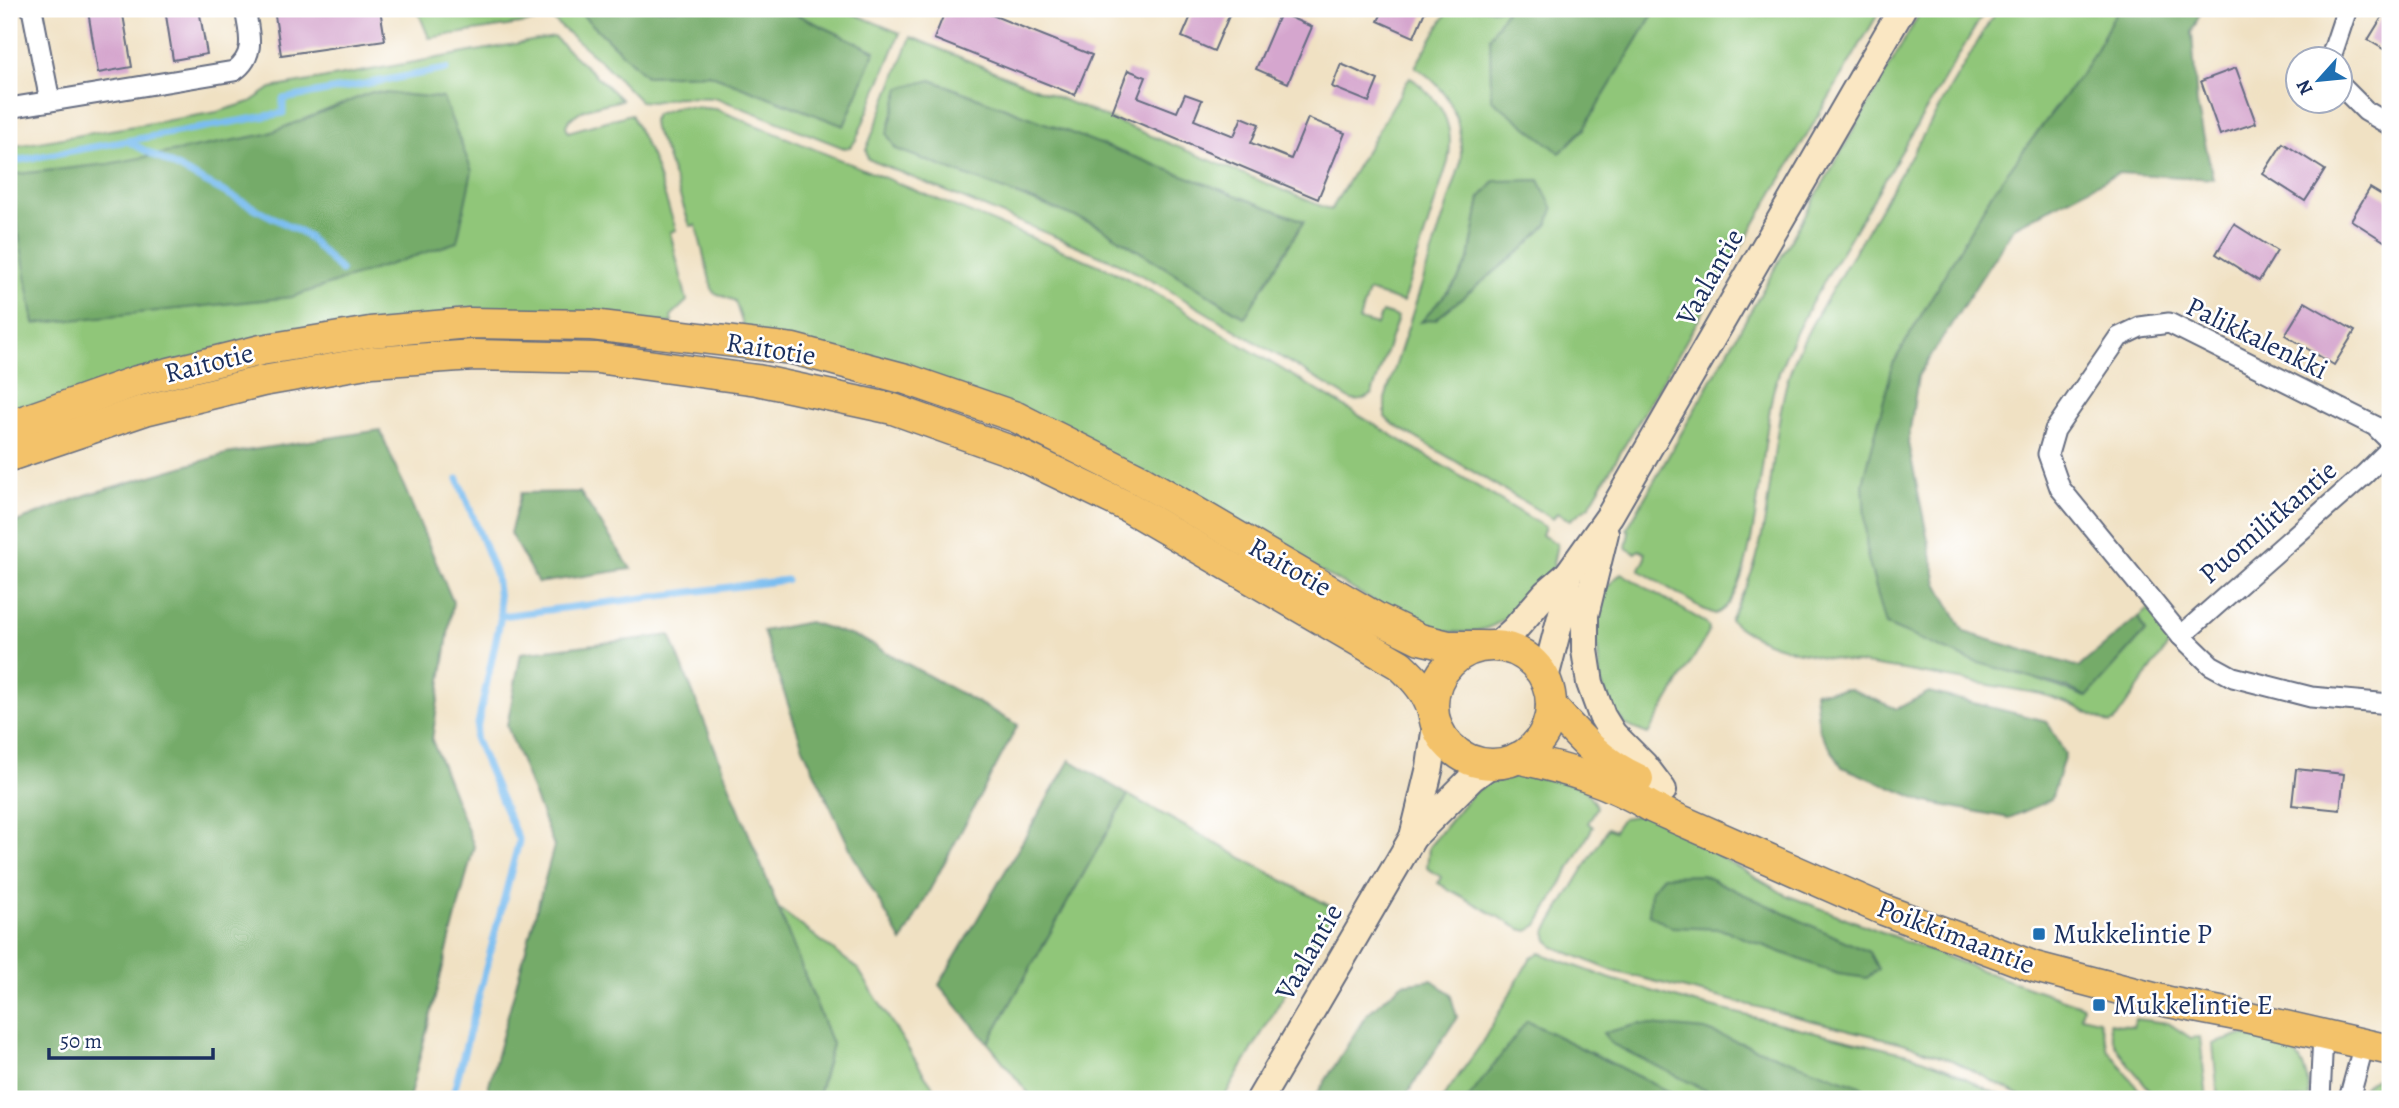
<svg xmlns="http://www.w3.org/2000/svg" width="2399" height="1108" font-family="Alegreya,serif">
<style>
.green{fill:#90c679;stroke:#567a6c;stroke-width:2;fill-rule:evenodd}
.forest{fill:#74ab69;stroke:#486d64;stroke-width:2}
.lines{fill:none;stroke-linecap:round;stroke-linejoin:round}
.stream{stroke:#7abdf0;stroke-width:7}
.building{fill:#d5a6ce}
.street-casing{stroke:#666d81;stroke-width:23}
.secondary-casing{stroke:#666d81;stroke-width:30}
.primary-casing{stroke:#666d81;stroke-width:33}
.street{stroke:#fff;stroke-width:19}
.secondary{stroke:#fae7c3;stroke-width:26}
.primary{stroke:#f3c26a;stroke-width:30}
.poi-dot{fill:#1f6fb2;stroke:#fff;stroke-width:2.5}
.labels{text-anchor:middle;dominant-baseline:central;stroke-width:5;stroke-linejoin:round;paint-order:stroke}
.street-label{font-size:28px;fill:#1b2f5e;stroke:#fff}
.poi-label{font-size:28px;fill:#1b2f5e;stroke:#fff;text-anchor:start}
</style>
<rect width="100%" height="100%" fill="#fff"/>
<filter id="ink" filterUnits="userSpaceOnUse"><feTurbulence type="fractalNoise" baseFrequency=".0143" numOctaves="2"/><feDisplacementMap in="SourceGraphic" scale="14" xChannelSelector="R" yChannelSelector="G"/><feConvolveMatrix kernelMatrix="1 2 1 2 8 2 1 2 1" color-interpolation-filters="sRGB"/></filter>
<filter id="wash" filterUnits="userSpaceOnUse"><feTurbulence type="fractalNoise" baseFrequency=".00686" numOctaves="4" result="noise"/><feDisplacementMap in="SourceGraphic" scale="28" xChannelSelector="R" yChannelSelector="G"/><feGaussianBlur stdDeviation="1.57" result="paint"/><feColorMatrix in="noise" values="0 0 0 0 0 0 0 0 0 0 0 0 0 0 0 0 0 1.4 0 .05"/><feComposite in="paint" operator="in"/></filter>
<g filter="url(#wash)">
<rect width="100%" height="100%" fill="#f0e1c3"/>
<!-- green -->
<g class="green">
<polygon points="417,9 519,9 533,22 429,38"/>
<polygon points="540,9 576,9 646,76 709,74 844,126 875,51 785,9 842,9 900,33 856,140 850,147 844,148 717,98 677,97 652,102 640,101 602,62"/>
<path d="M1449,9h58l-17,28 93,93 73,-121h225l-292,497 -19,14 -13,-7 -4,6 -162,-96 -6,-6v-18l75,-234c5,-41 -9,-76 -45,-98zM1480,198l44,50 -102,74 35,-41 12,-22z"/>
<path d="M1922,9h64c-43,73 -86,146 -130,219 -30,51 -65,103 -82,160 -12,40 -16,214 -59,226l-12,-5 -64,-39 6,-10v-7l-6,-3 -4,3 -9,-5 3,-17 -2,-2z"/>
<path d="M1997,9h121l-31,57 -95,127 -99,171 -6,261 199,72 59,-65 -7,-15 13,-10 21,33 -58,82 -4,2 -42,-21 -27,-9c-46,-8 -92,-16 -138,-24 -48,-8 -139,-16 -173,-50 9,-19 20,-39 26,-60 15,-54 16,-111 28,-166 5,-25 16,-47 28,-70z"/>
<path d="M554,37l68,63c-18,5 -47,7 -56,25l2,7 63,-18 22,46 23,70 -6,2 17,69 -16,15 1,7 -206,-6 -457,99v-269l208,-35 33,-10 21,-14z"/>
<path d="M911,37l420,173 79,-133c30,23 46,45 38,85l-45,140 -35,-11 -9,29 18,5 5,-13 16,5 -26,77c-7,5 -12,8 -20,6l-190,-114 -46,-24 -248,-103 -2,-9zM931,80l372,141v1l-59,95 -147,-92 -201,-76 -9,-15z"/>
<path d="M680,106l36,3 397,162 42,22 390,234 -3,8 15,9 -4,20 2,2c-46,52 -58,77 -133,62l-277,-155 -399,-139 -11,-33 -22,-9 -17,-67 -6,1 -24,-72 -12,-25 -1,-9 3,-6z"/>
<polygon points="1621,573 1706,623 1709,628 1708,634 1648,734 1622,724 1623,722 1613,711 1600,681 1595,616 1602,592"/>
<polygon points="1515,773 1583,786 1597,807 1588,823 1593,827 1538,925 1528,931 1520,929 1438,883 1441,877 1427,868 1429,847 1472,794 1491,781"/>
<polygon points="1128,795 1335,909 1223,1099 1033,1099 988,1043"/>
<polygon points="1647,814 1786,895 1991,974 2083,1006 2081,1016 2099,1020 2108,1050 2146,1099 2027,1099 1954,1061 1906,1044 1613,971 1554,947 1548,940 1546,931 1608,828 1614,831 1623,818"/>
<polygon points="778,908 858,969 926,1077 943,1099 817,1099 832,1044"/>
<polygon points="1540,953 1611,979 1682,1000 1912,1055 1946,1068 2006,1099 1442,1099 1480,1046 1531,957"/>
<path d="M2135,1019l33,4 23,15 9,-1 7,62h-48l-6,-5c-15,-20 -43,-45 -44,-71l24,4z"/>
<path d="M2242,1035c12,2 27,3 38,8 23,9 29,35 29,56h-91l-5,-55z"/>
<path d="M2390,1073v26h-35c7,-13 20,-23 35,-26z"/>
</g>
<!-- forest -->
<g class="forest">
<polygon points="576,9 785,9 875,51 844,126 709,74 646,76"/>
<polygon points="1507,9 1656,9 1583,130 1560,153 1491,99 1490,37"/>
<polygon points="2118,9 2202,9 2192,32 2197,105 2213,179 2118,173 2014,227 1918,376 1908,443 1937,583 1964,632 2079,667 2138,617 2145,632 2087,697 2068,688 1972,661 1886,625 1867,555 1863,483 1893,364 1992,193 2087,66"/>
<polygon points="931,80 1304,221 1245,317 1097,225 896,149 887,134 900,88"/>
<polygon points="372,92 443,98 472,171 457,242 292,297 34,324 9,175 108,164 267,134"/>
<polygon points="1539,180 1553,209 1548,224 1524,248 1436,319 1421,322 1457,281 1469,259 1480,198 1495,181"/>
<polygon points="380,430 453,602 432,740 474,846 409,1099 9,1099 9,525 86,495 226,454"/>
<polygon points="580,492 631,569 538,583 510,533 521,493"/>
<polygon points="809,622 862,639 1018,725 902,942 855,859 803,748 763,631"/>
<polygon points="670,635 832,1044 817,1099 485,1099 554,846 507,726 521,653"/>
<polygon points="1850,689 1897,709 1929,692 2047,721 2065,754 2051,800 2009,818 1926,802 1842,767 1819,730 1815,692"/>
<polygon points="1070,760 1128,795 988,1043 939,985"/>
<polygon points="1702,875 1869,952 1878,969 1867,978 1838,974 1720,929 1671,927 1649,914 1651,890 1663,876"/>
<polygon points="1432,980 1450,993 1457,1017 1404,1099 1314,1099 1367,1014 1402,984"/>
<polygon points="1527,1021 1683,1099 1468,1099"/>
<polygon points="1639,1024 1705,1030 1863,1087 1872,1099 1723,1099 1612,1044 1603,1033"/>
</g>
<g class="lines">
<!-- stream -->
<g class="stream">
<polyline points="127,141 306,235 341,271"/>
<polyline points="9,162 283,113 283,99 446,69"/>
<polyline points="501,616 786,580"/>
<polyline points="452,1099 519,841 475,738 501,616 496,575 458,479"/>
</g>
</g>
<g id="blocks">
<!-- building -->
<g class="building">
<polygon points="102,9 122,9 132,67 98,73 88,11"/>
<polygon points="165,9 199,9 207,54 173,60"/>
<polygon points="274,9 380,9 385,40 281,55"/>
<polygon points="946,9 977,9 1092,55 1075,95 934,39"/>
<polygon points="1194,9 1232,9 1214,51 1182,37"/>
<polygon points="1384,9 1426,9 1414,37 1378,21"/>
<polygon points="2387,9 2390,9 2390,53 2368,40"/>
<polygon points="1280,13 1312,27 1288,83 1256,69"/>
<polygon points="1341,64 1378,80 1369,102 1332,87"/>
<polygon points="2236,68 2256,123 2220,135 2201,81"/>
<polygon points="1128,70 1146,77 1138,97 1177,112 1185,94 1202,100 1194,120 1234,136 1242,117 1259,124 1251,143 1291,159 1308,118 1345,133 1318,199 1112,112"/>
<polygon points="2283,143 2325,170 2305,201 2263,174"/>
<polygon points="2370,188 2390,200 2390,245 2351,220"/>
<polygon points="2234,224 2277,251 2259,281 2216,254"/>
<polygon points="2305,302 2355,331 2334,365 2285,335"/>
<polygon points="2296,769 2344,774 2340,810 2292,805"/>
</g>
</g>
</g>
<g filter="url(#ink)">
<use href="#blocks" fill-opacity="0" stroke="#666d81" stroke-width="2"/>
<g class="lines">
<!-- street casing -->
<g class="street-casing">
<g id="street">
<polyline points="32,9 50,101"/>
<polyline points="2330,60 2347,9"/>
<polyline points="2340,85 2366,111 2390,125"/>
<path d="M9,108l225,-37c23,-16 15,-38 11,-62"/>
<polyline points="2390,441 2375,426 2169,323 2140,327 2119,337 2055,430 2048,454 2060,488 2181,636 2211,665 2233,677 2311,697 2390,704"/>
<polyline points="2181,636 2365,474 2390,449"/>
<polyline points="2320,1099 2323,1034"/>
<polyline points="2349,1099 2364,1044"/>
</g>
</g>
<!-- secondary casing -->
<g class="secondary-casing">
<g id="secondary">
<polyline points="1605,533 1585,615 1585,650 1590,683 1602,716 1613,734 1644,765 1663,790"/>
<polyline points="1496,646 1514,630 1546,593 1568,574 1610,515 1902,9"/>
<polyline points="1545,678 1563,609 1568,574"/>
<polyline points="1413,837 1430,767 1436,725"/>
<polyline points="1260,1099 1413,837 1472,778 1491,764"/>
</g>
</g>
<!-- primary casing -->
<g class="primary-casing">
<g id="primary">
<polyline points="9,426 137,381 261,350 370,332 469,323 592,325 793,349 906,379 1016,417 1141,480 1375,617 1420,639 1449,646 1481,646"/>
<path d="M9,456l136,-46 118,-29 109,-19 102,-7 123,3 160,22 136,29 121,43 114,55 272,158c16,15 26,26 33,46"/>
<circle cx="1492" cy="705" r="59"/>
<path d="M1551,706c26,29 50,57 87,73"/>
<path d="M1517,758c50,11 92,23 136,50l231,102 151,57 134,35 72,14 149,34"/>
</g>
</g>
<!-- street -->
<use href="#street" class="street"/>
<!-- secondary -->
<use href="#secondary" class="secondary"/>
<!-- primary -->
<use href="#primary" class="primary"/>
</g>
</g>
<!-- markers -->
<g class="poi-dot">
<rect x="2032" y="927" width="14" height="14" rx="3.5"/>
<rect x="2092" y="998" width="14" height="14" rx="3.5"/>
</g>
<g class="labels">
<!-- street labels -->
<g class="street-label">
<text transform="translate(1710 277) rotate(-60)">Vaalantie</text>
<text transform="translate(2257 338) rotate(26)">Palikkalenkki</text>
<text transform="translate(771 349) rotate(9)">Raitotie</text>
<text transform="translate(209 363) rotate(-14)">Raitotie</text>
<text transform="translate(2268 522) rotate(-41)">Puomilitkantie</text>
<text transform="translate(1290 567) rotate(30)">Raitotie</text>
<text transform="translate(1956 936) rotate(21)">Poikkimaantie</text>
<text transform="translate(1309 952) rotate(-60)">Vaalantie</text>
</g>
<!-- poi labels -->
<g class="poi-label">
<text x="2053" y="934">Mukkelintie P</text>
<text x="2113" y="1005">Mukkelintie E</text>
</g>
</g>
<!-- margin -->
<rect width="2399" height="1108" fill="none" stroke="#fff" stroke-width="35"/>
<!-- north arrow -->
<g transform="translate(2319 80) rotate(243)"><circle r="33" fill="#ffffff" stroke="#a4acbf" stroke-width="2"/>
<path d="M0-5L12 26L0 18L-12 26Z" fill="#1f6fb2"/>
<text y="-10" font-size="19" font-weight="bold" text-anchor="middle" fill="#1b2f5e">N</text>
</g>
<!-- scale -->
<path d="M49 1048v10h164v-10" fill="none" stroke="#1b2f5e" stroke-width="3.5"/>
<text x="60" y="1048" font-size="21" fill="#1b2f5e" stroke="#ffffff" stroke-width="5" paint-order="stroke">50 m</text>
</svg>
